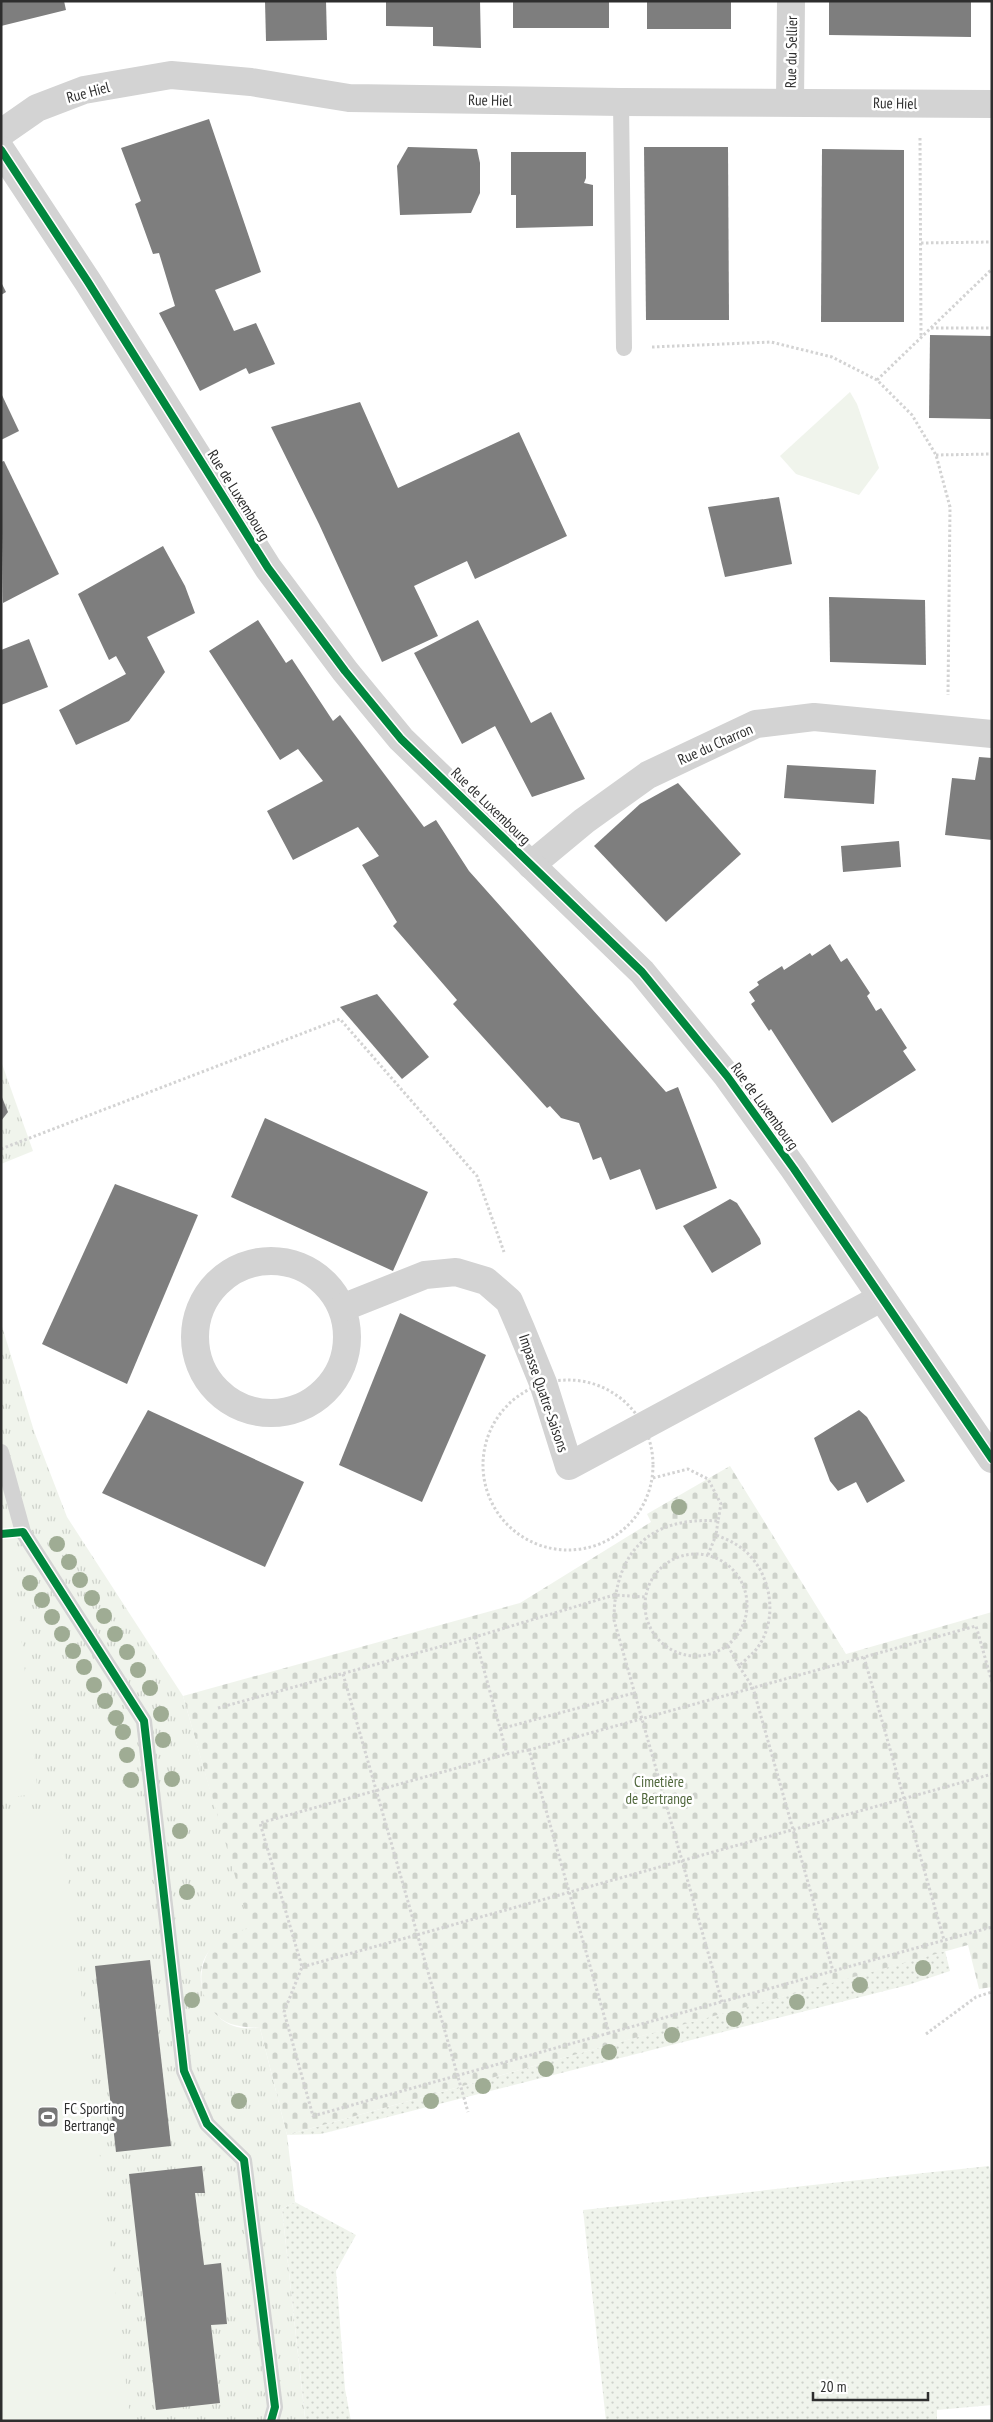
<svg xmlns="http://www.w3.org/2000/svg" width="993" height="2422" font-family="'PT Sans Narrow',sans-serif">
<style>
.grass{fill:url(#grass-dots)}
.cemetery{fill:url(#cemetery-stones)}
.park{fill:url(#park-tufts)}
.garden{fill:#f0f4ec}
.building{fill:#7e7e7e}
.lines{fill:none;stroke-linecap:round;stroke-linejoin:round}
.path{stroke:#d3d3d3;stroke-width:3;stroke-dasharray:2.5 2.5;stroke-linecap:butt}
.service{stroke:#d3d3d3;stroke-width:16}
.minor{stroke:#d3d3d3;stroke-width:28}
.tertiary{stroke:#d3d3d3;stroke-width:28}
.cycleway-casing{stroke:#fff;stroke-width:11}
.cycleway{stroke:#00873e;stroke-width:8}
.tree{fill:#9fac94}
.labels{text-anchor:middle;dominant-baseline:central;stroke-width:5;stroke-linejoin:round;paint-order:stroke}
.street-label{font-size:15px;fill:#2e2e2e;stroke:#fff}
.park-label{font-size:15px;fill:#51683d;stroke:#fff}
.poi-label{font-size:15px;fill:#2e2e2e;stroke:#fff;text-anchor:start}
</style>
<defs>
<pattern id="grass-dots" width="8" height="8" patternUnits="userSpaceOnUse" patternTransform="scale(1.25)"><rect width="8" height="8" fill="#f0f4ec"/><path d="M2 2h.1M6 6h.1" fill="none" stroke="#ced2cb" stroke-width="1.8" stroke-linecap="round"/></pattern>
<pattern id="cemetery-stones" width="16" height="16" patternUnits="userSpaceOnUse" patternTransform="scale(1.25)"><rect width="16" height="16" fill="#f0f4ec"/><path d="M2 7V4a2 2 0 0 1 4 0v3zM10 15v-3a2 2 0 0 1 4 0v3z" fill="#ced2cb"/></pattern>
<pattern id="park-tufts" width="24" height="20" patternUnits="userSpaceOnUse" patternTransform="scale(1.25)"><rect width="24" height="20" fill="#f0f4ec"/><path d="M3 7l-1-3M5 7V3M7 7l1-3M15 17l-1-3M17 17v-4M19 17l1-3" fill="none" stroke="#ced2cb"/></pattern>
</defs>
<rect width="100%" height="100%" fill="#fff"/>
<!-- grass -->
<g class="grass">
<polygon points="945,1951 950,1971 908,1985 321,2134 287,2135"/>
<polygon points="989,2166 992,2179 992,2405 937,2410 937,2421 606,2421 583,2210"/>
<polygon points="295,2202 356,2235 336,2271 345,2389 351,2421 303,2421 305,2417 282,2209"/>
</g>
<!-- cemetery -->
<path class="cemetery" d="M730,1466l116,188 146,-42v375l-13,2 -11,-44 -681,190 -27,-107c-15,-1 -30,-1 -43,-12 -25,-21 -19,-68 10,-82 7,-3 16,-4 22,-6l-66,-232 337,-93 131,-81 -4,-8z"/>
<!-- park -->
<g class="park">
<polygon points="1,1061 33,1151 1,1164"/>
<path d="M1,1323l33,108 33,86 116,179 67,232c-16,5 -29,8 -40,22 -21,25 -4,69 27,77 7,2 16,1 23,1l27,107 8,67 -13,7 23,209 -2,3h-302z"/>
</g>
<!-- garden -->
<g class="garden">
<polygon points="850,392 857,404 879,468 859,495 796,474 780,456"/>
<polygon points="11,1541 38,1794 1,1798 1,1542"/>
<polygon points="60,1809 130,2418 109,2421 1,2421 1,1816"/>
</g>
<!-- building -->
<g class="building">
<polygon points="1,1 64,1 66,10 1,26"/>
<polygon points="265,1 326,1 327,40 266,41"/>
<polygon points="386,1 480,1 481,48 433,46 433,27 386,26"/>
<rect x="513" y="1" width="96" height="27"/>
<rect x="647" y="1" width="84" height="28"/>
<polygon points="829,1 971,1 971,37 829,35"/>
<polygon points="209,119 261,272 215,290 234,331 256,323 275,364 249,374 246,368 200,391 159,313 175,306 159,253 153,254 135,204 141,201 121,148"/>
<polygon points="408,147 477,149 480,163 480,193 471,213 400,215 397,166"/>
<polygon points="644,147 728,147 729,320 646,320"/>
<polygon points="822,149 904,150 904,322 821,322"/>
<polygon points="511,152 586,152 586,178 584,183 593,185 593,226 516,228 516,195 511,195"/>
<polygon points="1,282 6,292 1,295"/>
<polygon points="930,335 992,336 992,419 929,418"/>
<polygon points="1,393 19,431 1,440"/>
<polygon points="360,402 398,488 519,432 567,536 475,579 467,561 414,586 438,636 382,662 319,524 271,427"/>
<polygon points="4,461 59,574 3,603 1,462"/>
<polygon points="779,497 792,564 725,577 708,507"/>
<polygon points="163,546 185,586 195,613 147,637 165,672 129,721 76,745 59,710 126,674 116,656 109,660 78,594"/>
<polygon points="829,597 925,600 926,665 830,662"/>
<polygon points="258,620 286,663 292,659 333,721 340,715 424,827 436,820 469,871 666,1092 678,1087 717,1188 656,1210 640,1169 610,1180 601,1157 593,1160 579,1123 561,1118 550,1106 547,1108 453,1004 457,1000 393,926 397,922 362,865 379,856 358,827 293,860 267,811 323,781 298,749 280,760 209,651"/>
<polygon points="478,620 531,723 551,712 585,779 532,797 495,726 462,744 414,653"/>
<polygon points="29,639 48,687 1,705 1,650"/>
<polygon points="979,757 992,758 992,840 945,835 952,778 975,780"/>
<polygon points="787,765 876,770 874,804 784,798"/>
<polygon points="678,783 741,854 666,922 594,846 640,804"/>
<polygon points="899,841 901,867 843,872 841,846"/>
<polygon points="830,944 841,962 847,958 870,993 867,996 876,1011 881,1008 907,1048 903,1051 916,1070 832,1123 771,1029 769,1031 751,1004 755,1001 749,992 759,985 757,982 782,966 784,970 810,953 812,956"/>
<polygon points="377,994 429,1057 402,1079 340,1007"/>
<polygon points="1,1095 8,1112 1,1121"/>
<polygon points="265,1118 428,1192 393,1271 231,1197"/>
<polygon points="115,1184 198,1215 127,1384 42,1344"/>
<polygon points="730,1199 737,1203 760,1239 761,1244 712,1273 683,1226"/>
<polygon points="400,1313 486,1355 422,1502 339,1465"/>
<polygon points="148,1410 304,1482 265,1567 102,1493"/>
<polygon points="859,1410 867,1417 905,1481 867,1503 856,1482 838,1491 830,1481 814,1438"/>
<polygon points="150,1960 171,2146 116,2152 95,1966"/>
<polygon points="202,2166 205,2193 195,2193 204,2265 221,2263 227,2324 211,2325 220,2403 156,2410 129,2174"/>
</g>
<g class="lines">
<!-- path -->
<g class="path">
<polyline points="920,138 921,337"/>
<polyline points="921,243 992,242"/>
<polyline points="931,328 992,328"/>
<polyline points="652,347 771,342 832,357 877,380 912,415 936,455 950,507 948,695"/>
<polyline points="877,380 992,269"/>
<polyline points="936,455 992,454"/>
<polyline points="1,1149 340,1019 477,1176 504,1252"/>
<circle cx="568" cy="1465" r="85"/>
<path d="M653,1478l35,-9 20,10 13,25 -3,17c-68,-5 -104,31 -104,99l108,382"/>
<path d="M718,1521l-2,14c8,3 17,7 24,12 30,21 40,69 18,100 -5,7 -13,13 -19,19l-11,-20"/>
<circle cx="696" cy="1605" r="51"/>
<polyline points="708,1555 716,1535"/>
<polyline points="475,1637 507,1754"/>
<polyline points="864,1657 944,1940"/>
<polyline points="739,1666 753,1688 833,1971"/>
<polyline points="343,1674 468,2112"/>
<polyline points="992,1682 976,1626 529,1750 609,2033 992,1927"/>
<polyline points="218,1708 475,1637 614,1595 645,1597"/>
<polyline points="500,1729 634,1693"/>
<polyline points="529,1750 507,1754 260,1823 302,1967 284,2012 313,2116 609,2033"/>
<polyline points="302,1967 992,1774"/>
<polyline points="926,2034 976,1997 992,1992"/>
</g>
<!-- service -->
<g class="service">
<polyline points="621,102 624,348"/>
<polyline points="1,1452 23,1532 144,1721 184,2071 207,2124 244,2160 275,2407 271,2421"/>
</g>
<!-- minor -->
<g class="minor">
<polyline points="790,102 791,1"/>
<polyline points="1,133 37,108 84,90 171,75 251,82 349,98 621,102 992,104"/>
<polyline points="531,865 584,821 648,775 756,724 814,717 992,734"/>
<circle cx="271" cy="1337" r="76"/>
<polyline points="342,1308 425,1275 456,1272 486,1281 509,1301 521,1329 543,1383 569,1466 881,1298"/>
</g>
<!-- tertiary -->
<polyline class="tertiary" points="1,150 88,282 268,568 345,671 401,739 642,972 727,1076 794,1169 992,1459"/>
<!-- cycleway casing -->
<g class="cycleway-casing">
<g id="cycleway">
<polyline points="1,150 88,282 268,568 345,671 401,739 642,972 727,1076 794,1169 992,1459"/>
<polyline points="1,1534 23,1532 144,1721 184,2071 207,2124 244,2160 275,2407 271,2421"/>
</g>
</g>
<!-- cycleway -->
<use href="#cycleway" class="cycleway"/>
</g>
<!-- trees -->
<g class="tree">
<circle cx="679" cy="1507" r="8"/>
<circle cx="57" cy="1544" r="8"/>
<circle cx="69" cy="1562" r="8"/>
<circle cx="80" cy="1580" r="8"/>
<circle cx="30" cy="1583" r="8"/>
<circle cx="92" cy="1598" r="8"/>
<circle cx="42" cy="1600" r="8"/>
<circle cx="104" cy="1616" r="8"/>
<circle cx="52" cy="1617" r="8"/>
<circle cx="62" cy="1634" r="8"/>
<circle cx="115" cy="1634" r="8"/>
<circle cx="73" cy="1651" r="8"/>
<circle cx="127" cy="1652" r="8"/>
<circle cx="84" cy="1667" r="8"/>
<circle cx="138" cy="1670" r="8"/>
<circle cx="94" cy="1685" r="8"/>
<circle cx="150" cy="1688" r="8"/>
<circle cx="105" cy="1701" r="8"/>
<circle cx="161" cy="1714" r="8"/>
<circle cx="116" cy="1718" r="8"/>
<circle cx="123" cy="1732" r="8"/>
<circle cx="163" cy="1740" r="8"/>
<circle cx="127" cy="1755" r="8"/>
<circle cx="172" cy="1779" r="8"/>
<circle cx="131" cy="1780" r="8"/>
<circle cx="180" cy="1831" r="8"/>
<circle cx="187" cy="1892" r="8"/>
<circle cx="923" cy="1968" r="8"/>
<circle cx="860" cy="1985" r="8"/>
<circle cx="192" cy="2000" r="8"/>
<circle cx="797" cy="2002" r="8"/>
<circle cx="734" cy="2019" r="8"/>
<circle cx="672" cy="2035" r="8"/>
<circle cx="609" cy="2052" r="8"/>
<circle cx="546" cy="2069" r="8"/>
<circle cx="483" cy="2086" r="8"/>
<circle cx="239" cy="2101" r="8"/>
<circle cx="431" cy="2101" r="8"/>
</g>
<!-- icons -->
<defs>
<g id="stadium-square" transform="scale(1.125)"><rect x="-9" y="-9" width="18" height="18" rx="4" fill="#777" stroke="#fff"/><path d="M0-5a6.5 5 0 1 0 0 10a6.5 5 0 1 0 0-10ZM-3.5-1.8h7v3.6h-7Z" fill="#fff"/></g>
</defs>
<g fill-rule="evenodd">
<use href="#stadium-square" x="48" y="2117"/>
</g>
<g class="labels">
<!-- street labels -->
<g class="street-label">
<text transform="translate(791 52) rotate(-89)">Rue du Sellier</text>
<text transform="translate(88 92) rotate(-15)">Rue Hiel</text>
<text transform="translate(490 100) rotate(1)">Rue Hiel</text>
<text transform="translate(895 103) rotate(1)">Rue Hiel</text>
<text transform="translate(239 495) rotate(58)">Rue de Luxembourg</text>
<text transform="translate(715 744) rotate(-24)">Rue du Charron</text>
<text transform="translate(491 806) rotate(44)">Rue de Luxembourg</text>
<text transform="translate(765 1106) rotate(54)">Rue de Luxembourg</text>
<text transform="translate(544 1393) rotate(71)">Impasse Quatre-Saisons</text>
</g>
<!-- park labels -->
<g class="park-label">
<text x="659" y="1781">Cimetière<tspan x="659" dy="17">de Bertrange</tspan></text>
</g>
<!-- poi labels -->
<g class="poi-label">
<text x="64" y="2108">FC Sporting<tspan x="64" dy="17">Bertrange</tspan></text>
</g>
</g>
<!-- border -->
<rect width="993" height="2422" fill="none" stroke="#2e2e2e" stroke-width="5"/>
<!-- scale -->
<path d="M813 2392v8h115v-8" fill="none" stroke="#2e2e2e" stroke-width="2.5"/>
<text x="820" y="2392" font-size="15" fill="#2e2e2e" stroke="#ffffff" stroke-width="4" paint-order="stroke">20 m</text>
</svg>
